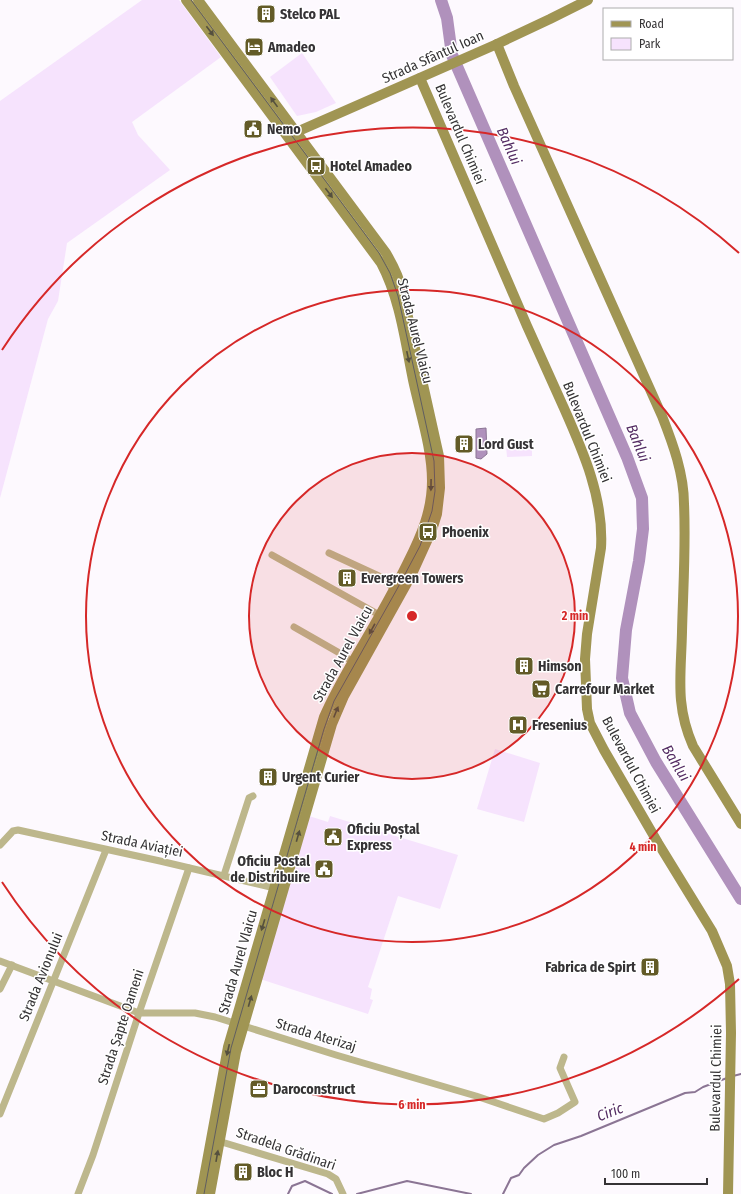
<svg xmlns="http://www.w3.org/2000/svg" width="741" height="1194" font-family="'Fira Sans Condensed',sans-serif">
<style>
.green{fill:#f6e3fd}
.water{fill:#b091bc;stroke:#8b7594}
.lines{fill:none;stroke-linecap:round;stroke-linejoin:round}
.stream{stroke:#8b7594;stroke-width:2}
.river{stroke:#b091bc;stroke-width:12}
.street{stroke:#bdb78c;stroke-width:7}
.secondary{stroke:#a09553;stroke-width:10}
.tram{stroke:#605e61;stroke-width:1}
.oneway{fill:#55503e}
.ring{fill:none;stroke:#d62828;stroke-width:2}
.labels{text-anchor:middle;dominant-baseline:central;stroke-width:3;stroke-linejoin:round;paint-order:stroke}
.poi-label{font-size:14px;font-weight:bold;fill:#353335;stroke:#fff;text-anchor:start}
.street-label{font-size:14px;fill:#353335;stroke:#fff}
.water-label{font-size:15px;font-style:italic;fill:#542c63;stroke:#fff}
.centre{fill:#d62828;stroke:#fff;stroke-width:2}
.ring-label{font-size:12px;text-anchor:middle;font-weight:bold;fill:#d62828;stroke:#fff;stroke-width:3;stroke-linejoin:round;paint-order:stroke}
</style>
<rect width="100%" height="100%" fill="#fdf9fe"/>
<!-- green -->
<g class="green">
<polygon points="142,0 179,0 221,57 132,122 138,135 170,170 67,243 58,301 48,319 0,498 0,101"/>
<polygon points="302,53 336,103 316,112 297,116 270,77"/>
<polygon points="532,445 532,456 507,457 506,446"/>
<polygon points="495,749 540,763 524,822 477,809"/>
<polygon points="309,816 328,822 330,816 458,855 440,909 398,896 368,987 372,989 370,999 373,1000 368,1014 260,979"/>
</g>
<!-- water -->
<polygon class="water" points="486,428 487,454 481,459 476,458 476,429"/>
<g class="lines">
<!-- stream -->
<g class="stream">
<polyline points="733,1076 741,1074"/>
<polyline points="288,1194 292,1186 305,1181 332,1194"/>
<polyline points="357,1194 407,1181 471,1194"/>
<polyline points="503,1194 511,1178 519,1175 524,1168 538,1155 554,1145 581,1136 685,1093 695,1092 703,1087 727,1078"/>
</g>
<!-- river -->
<polyline class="river" points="441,0 447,18 452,55 627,457 642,498 643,529 639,561 626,630 622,678 630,713 656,762 741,899"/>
<!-- street -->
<g class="street">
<polyline points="329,553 381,577 394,589"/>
<polyline points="272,555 383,617"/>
<polyline points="294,627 343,655 355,664"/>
<polyline points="0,845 13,831 18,830 160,861 279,889"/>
<polyline points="224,875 249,798 253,796"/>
<polyline points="0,961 139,1013 195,1013 215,1017 336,1055 476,1096 544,1119 558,1113 575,1102 560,1068 564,1057"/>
<polyline points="0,989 12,965"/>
<polyline points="0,1114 106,850"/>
<polyline points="215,1140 328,1174 336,1179 343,1194"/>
<polyline points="78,1194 93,1155 139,1013 189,868"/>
</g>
<!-- secondary -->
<g class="secondary">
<path d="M186,0l195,263c19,36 24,78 32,117 7,33 19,68 19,101 0,30 -11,55 -24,81 -16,33 -34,64 -53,96 -11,19 -22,38 -31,59l-96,330 -27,147"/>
<path d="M198,0l188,253c7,12 13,23 16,37l37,166 1,32 -3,26 -5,16 -20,44 -68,122 -12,28 -96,328 -26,142"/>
<path d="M497,44l17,42 148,330c11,28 22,58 22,88 2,43 -1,86 -2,128 -1,44 -7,73 11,114l48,78"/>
<path d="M420,78c36,83 71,165 107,248 12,27 24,53 36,80 20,45 41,92 38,142l-14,86 -2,25 2,50 3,14 14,27 54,93 54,88 15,35 3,18 1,49 -3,161"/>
<polyline points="292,137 301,130 497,44 550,19 588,0"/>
</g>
<!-- tram -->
<polyline class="tram" points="191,0 379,253 390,273 398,296 434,461 435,491 432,511 420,546 396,591 334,701 324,729 231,1048 204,1194"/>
</g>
<!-- one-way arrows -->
<defs><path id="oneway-solid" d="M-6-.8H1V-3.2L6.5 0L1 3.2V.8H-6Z"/></defs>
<g class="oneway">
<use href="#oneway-solid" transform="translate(210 31) rotate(53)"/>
<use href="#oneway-solid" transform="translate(274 102) rotate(-126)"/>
<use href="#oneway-solid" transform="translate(329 193) rotate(53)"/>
<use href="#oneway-solid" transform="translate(408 357) rotate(78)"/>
<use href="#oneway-solid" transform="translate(431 485) rotate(91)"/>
<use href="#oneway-solid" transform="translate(372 629) rotate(119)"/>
<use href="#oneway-solid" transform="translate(336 712) rotate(-68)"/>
<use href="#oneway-solid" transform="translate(298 836) rotate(-74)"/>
<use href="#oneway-solid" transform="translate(263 925) rotate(107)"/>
<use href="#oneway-solid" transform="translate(250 1001) rotate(-74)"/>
<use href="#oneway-solid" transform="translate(228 1050) rotate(103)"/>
<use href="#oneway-solid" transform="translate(217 1156) rotate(-80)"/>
</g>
<!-- distance rings -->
<circle cx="412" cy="616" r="163" fill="#d62828" fill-opacity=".12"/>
<g class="ring">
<circle cx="412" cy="616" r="163"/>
<circle cx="412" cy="616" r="326"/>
<path d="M739 979A489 489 0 0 1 2 882M2 350A489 489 0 0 1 739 253"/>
</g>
<!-- icons -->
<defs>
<g id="building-square" transform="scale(1)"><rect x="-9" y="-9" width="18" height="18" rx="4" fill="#635b27" stroke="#fff"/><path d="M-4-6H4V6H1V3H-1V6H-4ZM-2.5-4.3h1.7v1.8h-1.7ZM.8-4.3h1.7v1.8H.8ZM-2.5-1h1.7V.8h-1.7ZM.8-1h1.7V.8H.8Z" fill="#fff"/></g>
<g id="hotel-square" transform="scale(1)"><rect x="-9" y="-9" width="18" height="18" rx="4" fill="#635b27" stroke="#fff"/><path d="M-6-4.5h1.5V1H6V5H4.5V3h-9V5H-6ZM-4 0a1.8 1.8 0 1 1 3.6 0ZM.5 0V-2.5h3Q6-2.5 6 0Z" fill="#fff"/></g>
<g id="civic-square" transform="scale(1)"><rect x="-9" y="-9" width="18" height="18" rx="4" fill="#635b27" stroke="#fff"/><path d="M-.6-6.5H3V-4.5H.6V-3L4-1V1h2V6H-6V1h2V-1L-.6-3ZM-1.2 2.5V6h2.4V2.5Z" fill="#fff"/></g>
<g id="bus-square" transform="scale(1)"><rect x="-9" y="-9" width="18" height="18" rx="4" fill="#635b27" stroke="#fff"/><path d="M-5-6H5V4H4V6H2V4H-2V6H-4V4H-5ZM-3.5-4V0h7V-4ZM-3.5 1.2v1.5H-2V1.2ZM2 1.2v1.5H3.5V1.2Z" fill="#fff"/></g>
<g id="supermarket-square" transform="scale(1)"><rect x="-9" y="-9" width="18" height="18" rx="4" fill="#635b27" stroke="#fff"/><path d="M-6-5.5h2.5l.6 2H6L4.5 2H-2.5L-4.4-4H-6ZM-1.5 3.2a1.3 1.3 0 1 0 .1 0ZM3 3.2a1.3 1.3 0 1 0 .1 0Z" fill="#fff"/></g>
<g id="hospital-square" transform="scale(1)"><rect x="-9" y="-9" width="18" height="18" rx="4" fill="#635b27" stroke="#fff"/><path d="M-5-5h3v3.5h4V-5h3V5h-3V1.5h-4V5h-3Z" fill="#fff"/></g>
<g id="office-square" transform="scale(1)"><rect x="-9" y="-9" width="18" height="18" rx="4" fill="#635b27" stroke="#fff"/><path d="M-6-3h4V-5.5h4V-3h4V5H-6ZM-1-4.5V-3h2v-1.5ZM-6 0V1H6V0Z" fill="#fff"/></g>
</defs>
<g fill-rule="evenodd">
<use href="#building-square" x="266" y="14"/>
<use href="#hotel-square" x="254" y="47"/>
<use href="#civic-square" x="253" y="129"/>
<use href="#bus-square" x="316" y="166"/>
<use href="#building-square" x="464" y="444"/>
<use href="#bus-square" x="428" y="532"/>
<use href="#building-square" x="347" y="578"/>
<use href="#building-square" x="524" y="666"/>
<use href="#supermarket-square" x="541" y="689"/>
<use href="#hospital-square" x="518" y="725"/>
<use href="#building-square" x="268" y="777"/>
<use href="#civic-square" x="333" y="837"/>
<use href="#civic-square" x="324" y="869"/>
<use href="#building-square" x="650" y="967"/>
<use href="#office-square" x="259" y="1089"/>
<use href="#building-square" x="243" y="1172"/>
</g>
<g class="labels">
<!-- poi labels -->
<g class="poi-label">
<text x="280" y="14">Stelco PAL</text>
<text x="268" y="47">Amadeo</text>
<text x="267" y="129">Nemo</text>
<text x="330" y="166">Hotel Amadeo</text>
<text x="478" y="444">Lord Gust</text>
<text x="442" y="532">Phoenix</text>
<text x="361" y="578">Evergreen Towers</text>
<text x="538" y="666">Himson</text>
<text x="555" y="689">Carrefour Market</text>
<text x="532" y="725">Fresenius</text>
<text x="282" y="777">Urgent Curier</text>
<text x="347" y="829">Oficiu Poștal<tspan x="347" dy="16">Express</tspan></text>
<text x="310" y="861" text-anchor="end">Oficiu Postal<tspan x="310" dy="16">de Distribuire</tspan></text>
<text x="636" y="967" text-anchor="end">Fabrica de Spirt</text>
<text x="273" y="1089">Daroconstruct</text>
<text x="257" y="1172">Bloc H</text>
</g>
<!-- street labels -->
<g class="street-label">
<text transform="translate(433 57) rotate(-24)">Strada Sfântul Ioan</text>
<text transform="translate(460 134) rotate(67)">Bulevardul Chimiei</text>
<text transform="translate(415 331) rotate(76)">Strada Aurel Vlaicu</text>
<text transform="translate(587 432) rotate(68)">Bulevardul Chimiei</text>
<text transform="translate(343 654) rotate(-61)">Strada Aurel Vlaicu</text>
<text transform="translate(631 765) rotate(62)">Bulevardul Chimiei</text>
<text transform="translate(142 844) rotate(12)">Strada Aviației</text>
<text transform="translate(238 962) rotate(-74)">Strada Aurel Vlaicu</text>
<text transform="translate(41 977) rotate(-68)">Strada Avionului</text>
<text transform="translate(121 1027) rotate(-72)">Strada Șapte Oameni</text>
<text transform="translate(316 1035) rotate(17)">Strada Aterizaj</text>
<text transform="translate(716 1078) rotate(-89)">Bulevardul Chimiei</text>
<text transform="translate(286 1149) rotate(19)">Stradela Grădinari</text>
</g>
<!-- water labels -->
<g class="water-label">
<text transform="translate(509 146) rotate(66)">Bahlui</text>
<text transform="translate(638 443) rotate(68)">Bahlui</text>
<text transform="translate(676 763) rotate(59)">Bahlui</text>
<text transform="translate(610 1112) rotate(-21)">Ciric</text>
</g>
</g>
<circle cx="412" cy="616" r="6" class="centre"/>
<g class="ring-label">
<text x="575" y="620">2 min</text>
<text x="643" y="851">4 min</text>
<text x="412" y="1109">6 min</text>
</g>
<!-- legend -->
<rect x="603" y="8" width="130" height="52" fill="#ffffff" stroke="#aeadae"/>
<rect x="611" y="21" width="20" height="6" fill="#a09553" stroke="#aeadae"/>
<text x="639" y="28" font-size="12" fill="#353335">Road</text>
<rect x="611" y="38" width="20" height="12" fill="#f6e3fd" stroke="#aeadae"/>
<text x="639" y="48" font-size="12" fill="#353335">Park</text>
<!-- scale -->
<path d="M605 1178v6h102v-6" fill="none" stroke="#353335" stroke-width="2"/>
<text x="611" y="1178" font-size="12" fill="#353335" stroke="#ffffff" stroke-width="3" paint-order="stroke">100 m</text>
</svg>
